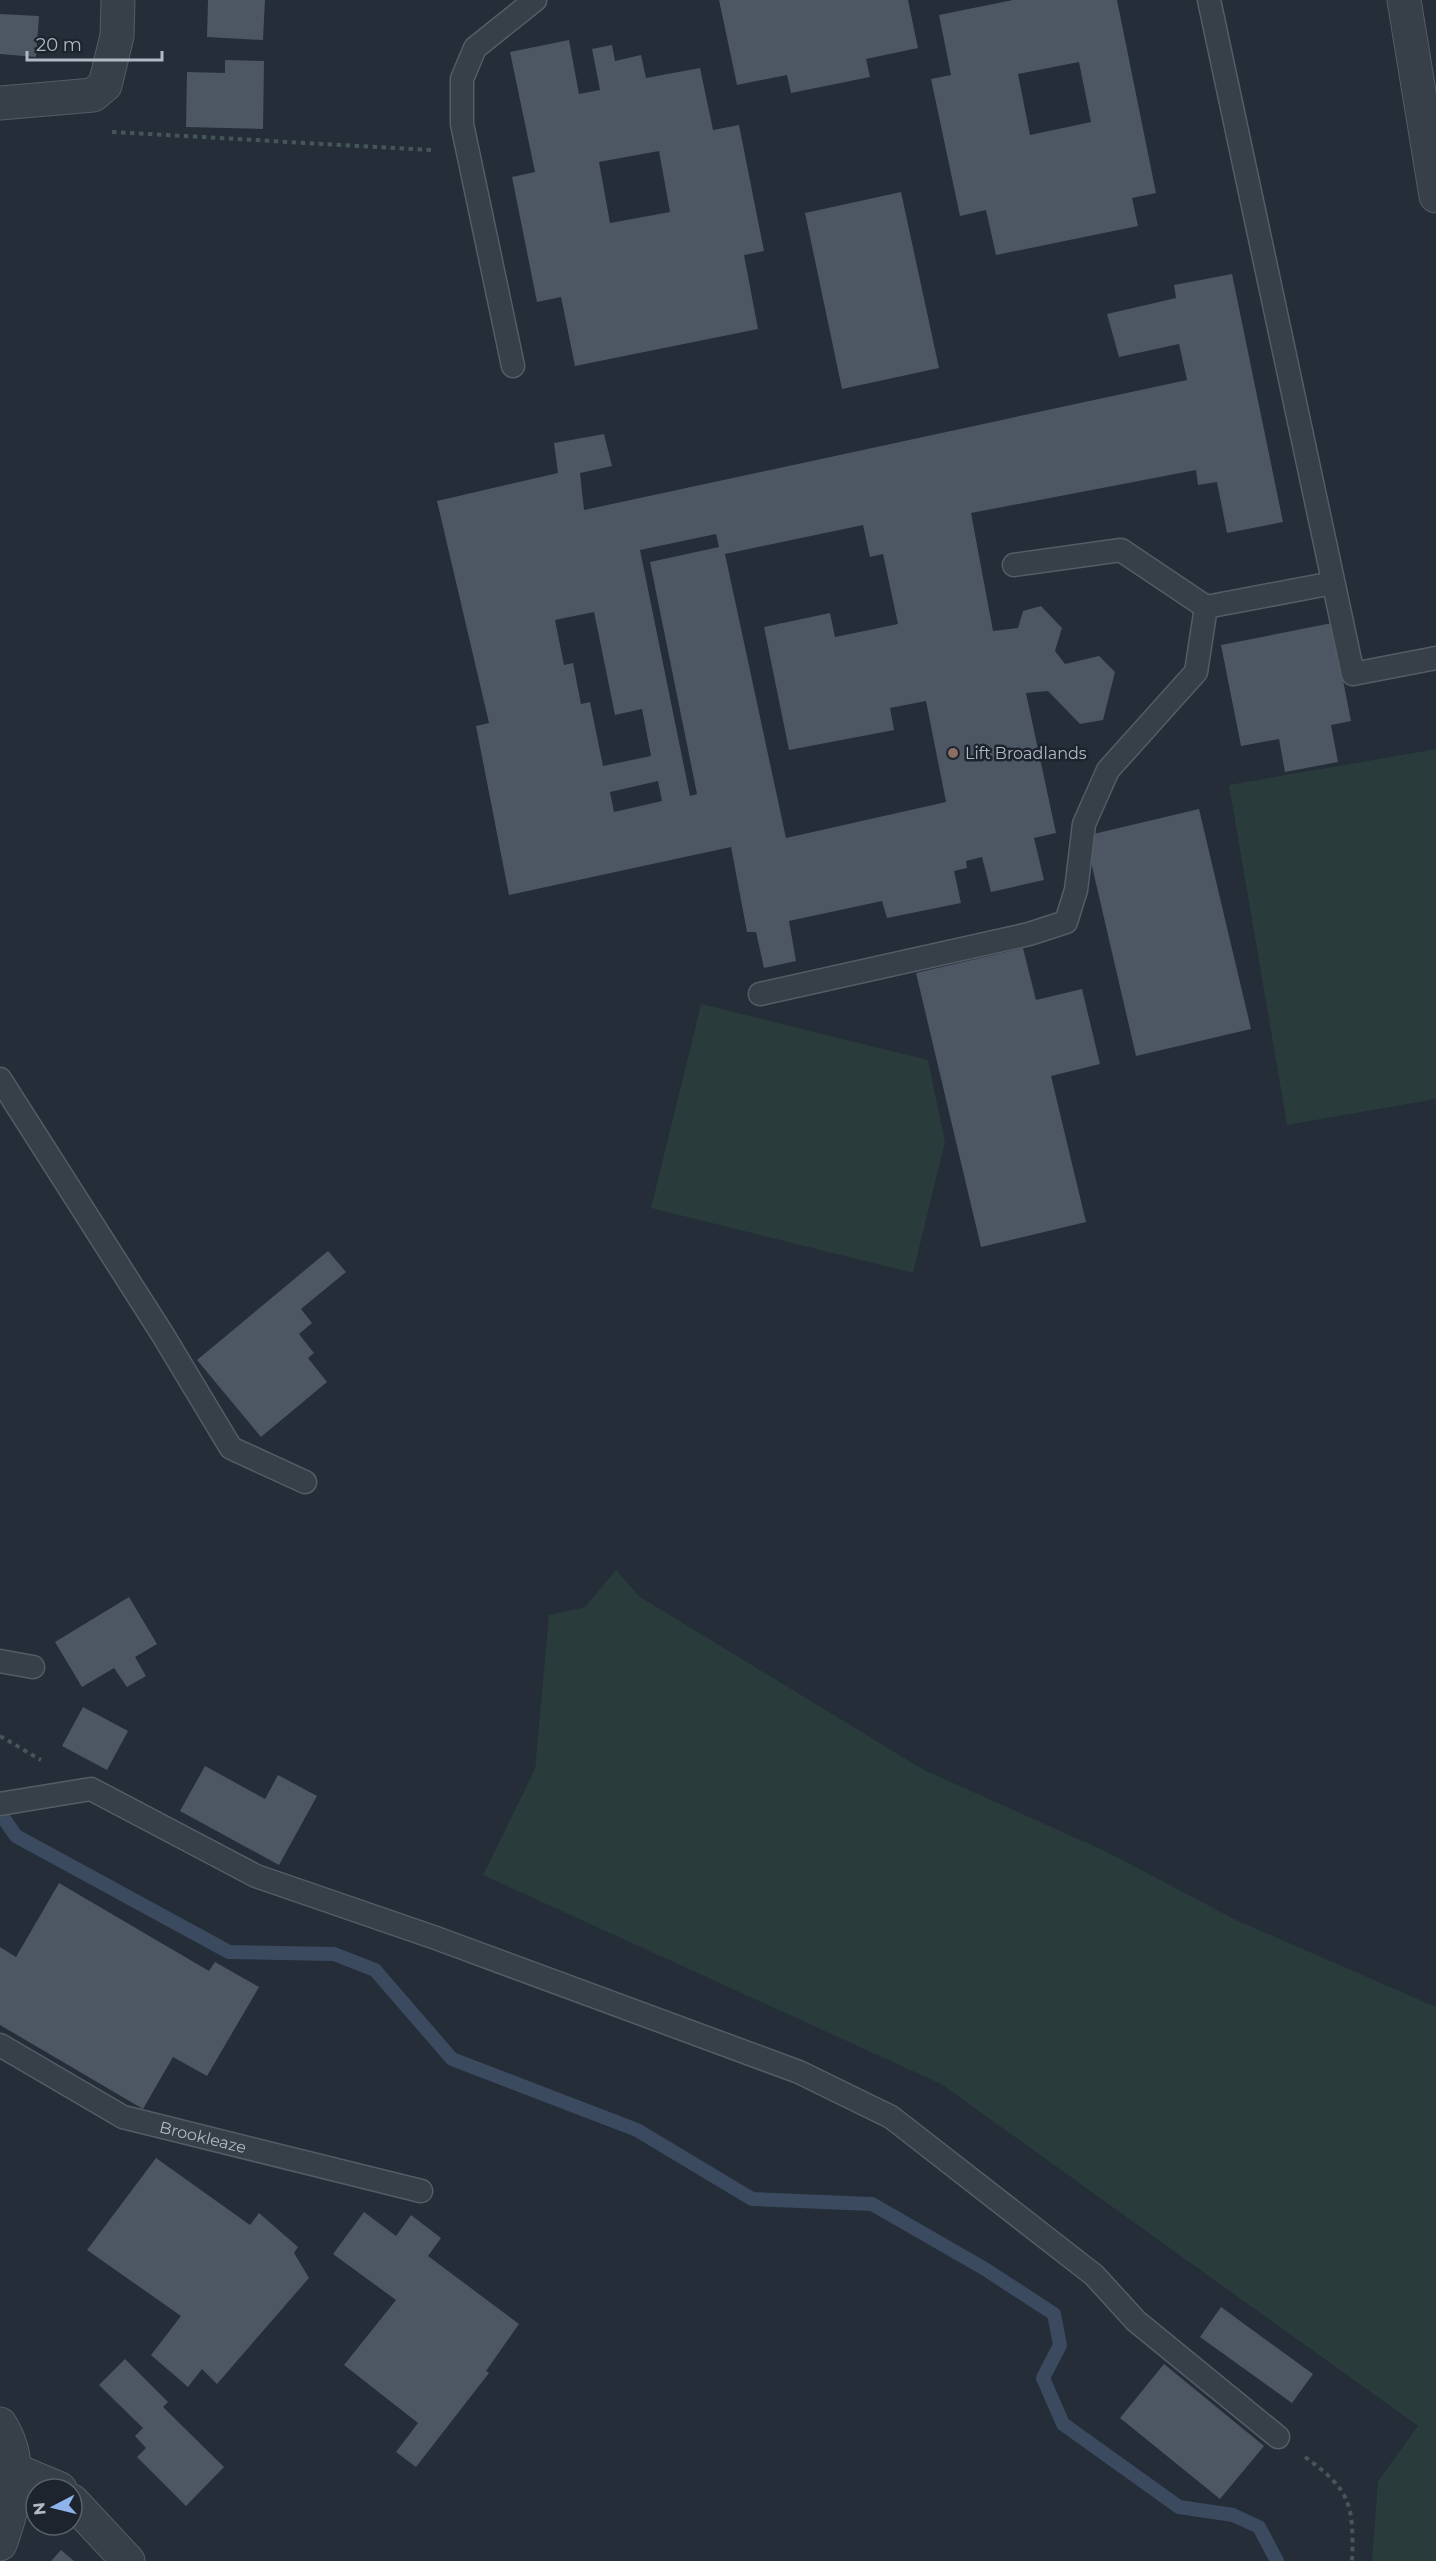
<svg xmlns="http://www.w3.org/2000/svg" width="1436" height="2561" font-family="Montserrat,sans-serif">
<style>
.green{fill:#293b3b}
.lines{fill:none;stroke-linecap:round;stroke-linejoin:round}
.stream{stroke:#3b4a5f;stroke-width:14}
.building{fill:#4c5763;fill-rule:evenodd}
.service-casing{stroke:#555c66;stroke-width:25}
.minor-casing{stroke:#555c66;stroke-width:35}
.tertiary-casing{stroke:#555c66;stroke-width:35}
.path{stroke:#465658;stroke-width:4;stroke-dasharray:4.5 4.5;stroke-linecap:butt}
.service{stroke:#373f49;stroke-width:22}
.minor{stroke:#373f49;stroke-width:33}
.tertiary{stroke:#373f49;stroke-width:33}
.education-dot{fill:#8d6e63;stroke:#1d242d;stroke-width:2}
.labels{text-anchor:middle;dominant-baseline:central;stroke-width:5;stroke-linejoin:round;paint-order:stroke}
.poi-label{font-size:16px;fill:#b2b9c4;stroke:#1d242d;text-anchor:start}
.street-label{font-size:16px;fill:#b2b9c4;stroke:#1d242d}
</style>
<rect width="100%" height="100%" fill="#242d38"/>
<!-- green -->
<g class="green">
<polygon points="1436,749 1436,1099 1287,1125 1229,785"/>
<polygon points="701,1004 928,1060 945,1142 913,1273 651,1208"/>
<polygon points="616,1570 640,1597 924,1770 1107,1852 1236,1920 1436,2007 1436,2561 1372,2561 1378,2481 1418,2426 941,2084 483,1875 535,1769 549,1615 585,1607"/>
</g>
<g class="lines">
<!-- stream -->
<polyline class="stream" points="0,1813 16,1836 229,1952 334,1954 375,1970 452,2059 637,2130 752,2199 872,2204 985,2269 1054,2314 1060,2345 1043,2378 1063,2424 1179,2507 1233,2515 1259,2527 1277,2561"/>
</g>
<!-- building -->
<g class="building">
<polygon points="208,0 265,0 263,40 207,37"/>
<polygon points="719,0 908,0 918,48 866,59 870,77 791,93 787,75 737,85"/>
<path d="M1013,0h104l39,193 -24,5 6,28 -142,29 -10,-45 -26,6 -29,-137 20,-4 -12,-60zM1079,62l12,60 -61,13 -12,-61z"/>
<polygon points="0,14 39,16 36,57 0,54"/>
<path d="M569,40l10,54 21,-4 -8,-41 20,-4 3,16 26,-6 5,23 54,-10 13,62 26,-5 25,126 -20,4 14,74 -183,37 -14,-69 -24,5 -25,-125 23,-5 -25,-120zM659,151l11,61 -60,11 -11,-61z"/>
<polygon points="225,60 264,61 263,129 186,127 187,72 225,73"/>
<polygon points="901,192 939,368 842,389 805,213"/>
<path d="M1232,274l51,248 -56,11 -10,-51 -19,3 -2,-15 -225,43 22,118 25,-3 5,-17 18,-5 21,22 -7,23 10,13 34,-8 16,16 -12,48 -23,4 -32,-33 -22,2 30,140 -22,5 10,42 -53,12 -9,-35 -16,4 1,7 -13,3 7,32 -74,15 -5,-17 -93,20 7,40 -32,7 -8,-36h-9l-16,-85 -222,48 -33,-169 13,-3 -52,-222 121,-28 -4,-30 50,-9 8,32 -32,7 4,37 603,-130 -8,-36 -60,13 -12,-43 69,-16 -2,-13zM863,525l7,32 13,-3 15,70 -63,13 -5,-24 -66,14 25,123 105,-20 -4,-22 36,-7 20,101 -160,36 -61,-284zM716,534l3,13 -69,15 47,232 -7,2 -50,-246zM594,612l21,103 27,-6 9,47 -48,10 -13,-64 -9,2 -8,-41 -9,2 -9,-45zM658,781l4,20 -48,11 -4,-20z"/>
<polygon points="1332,623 1351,721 1331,725 1338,762 1285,772 1279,739 1241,746 1221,645"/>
<polygon points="1199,809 1251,1029 1136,1056 1085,836"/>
<polygon points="1023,948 1036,1000 1082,989 1100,1064 1051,1076 1086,1222 981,1247 916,973"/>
<polygon points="328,1251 346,1272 301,1309 312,1323 299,1334 314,1353 308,1358 327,1382 261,1437 197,1360"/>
<polygon points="129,1597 157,1644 135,1657 146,1676 127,1687 114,1668 82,1687 55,1642"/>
<polygon points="83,1707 128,1731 107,1770 62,1746"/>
<polygon points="205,1766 265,1799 278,1775 317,1796 279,1865 180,1811"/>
<polygon points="59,1883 209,1971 215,1962 259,1987 207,2076 173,2057 143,2109 0,2025 0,1947 16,1957"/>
<polygon points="156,2158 250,2225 259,2213 298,2247 294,2253 309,2278 217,2384 202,2369 188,2387 151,2355 181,2316 87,2250"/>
<polygon points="364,2212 396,2236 411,2215 441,2238 428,2256 519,2324 486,2371 489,2373 416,2467 396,2452 418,2423 344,2365 396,2300 333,2254"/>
<polygon points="1221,2307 1313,2374 1292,2403 1200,2337"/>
<polygon points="125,2359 168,2402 163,2407 224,2467 186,2506 137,2457 146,2448 135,2436 143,2428 99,2385"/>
<polygon points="1164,2364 1264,2446 1220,2499 1120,2418"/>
<polygon points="61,2550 74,2561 51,2561"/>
</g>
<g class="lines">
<!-- service casing -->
<g class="service-casing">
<g id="service">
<polyline points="1209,0 1353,674 1436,658"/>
<polyline points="513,366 462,124 462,79 475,48 535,0"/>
<polyline points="1014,565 1121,550 1206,607 1333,583"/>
<polyline points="760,994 1029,934 1066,922 1076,890 1084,824 1108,770 1196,672 1206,607"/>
<polyline points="0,1079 163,1335 231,1448 305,1482"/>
<polyline points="0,1661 33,1667"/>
<polyline points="0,1804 91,1789 256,1876 436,1938 799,2072 891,2117 1094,2275 1136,2321 1278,2437"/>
<path id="s1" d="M0,2045l123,72 298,74"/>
</g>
</g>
<!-- minor casing -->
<g class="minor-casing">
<g id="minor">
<polyline points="1404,0 1436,196"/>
<polyline points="0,103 93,95 105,85 117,36 118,0"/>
<polyline points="17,2471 60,2489"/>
<polyline points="72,2501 128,2561"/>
</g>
</g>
<!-- tertiary casing -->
<g class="tertiary-casing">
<path id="tertiary" d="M0,2424c24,37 15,81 0,120"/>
</g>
<!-- path -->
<g class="path">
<polyline points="112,132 431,150"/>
<polyline points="0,1736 41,1760"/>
<path d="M1305,2457c46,33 49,48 47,104"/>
</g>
<!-- service -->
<use href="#service" class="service"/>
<!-- minor -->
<use href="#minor" class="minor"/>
<!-- tertiary -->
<use href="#tertiary" class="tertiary"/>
</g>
<!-- markers -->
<circle class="education-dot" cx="953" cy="753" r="6"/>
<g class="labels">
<!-- poi labels -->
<g class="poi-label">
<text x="965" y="753">Lift Broadlands</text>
</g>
<!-- street labels -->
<g class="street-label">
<text stroke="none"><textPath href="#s1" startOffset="225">Brookleaze</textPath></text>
</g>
</g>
<!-- north arrow -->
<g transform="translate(54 2507) rotate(263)"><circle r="28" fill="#1d242d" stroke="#596069" stroke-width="1.5"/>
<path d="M0-4.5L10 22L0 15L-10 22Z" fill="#8fb4ed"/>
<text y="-9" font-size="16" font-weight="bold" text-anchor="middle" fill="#b2b9c4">N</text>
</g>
<!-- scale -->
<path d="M27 51v9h135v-9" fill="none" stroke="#b2b9c4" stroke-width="3"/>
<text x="36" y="51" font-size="18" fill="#b2b9c4" stroke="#1d242d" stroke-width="4.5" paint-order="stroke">20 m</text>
</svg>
